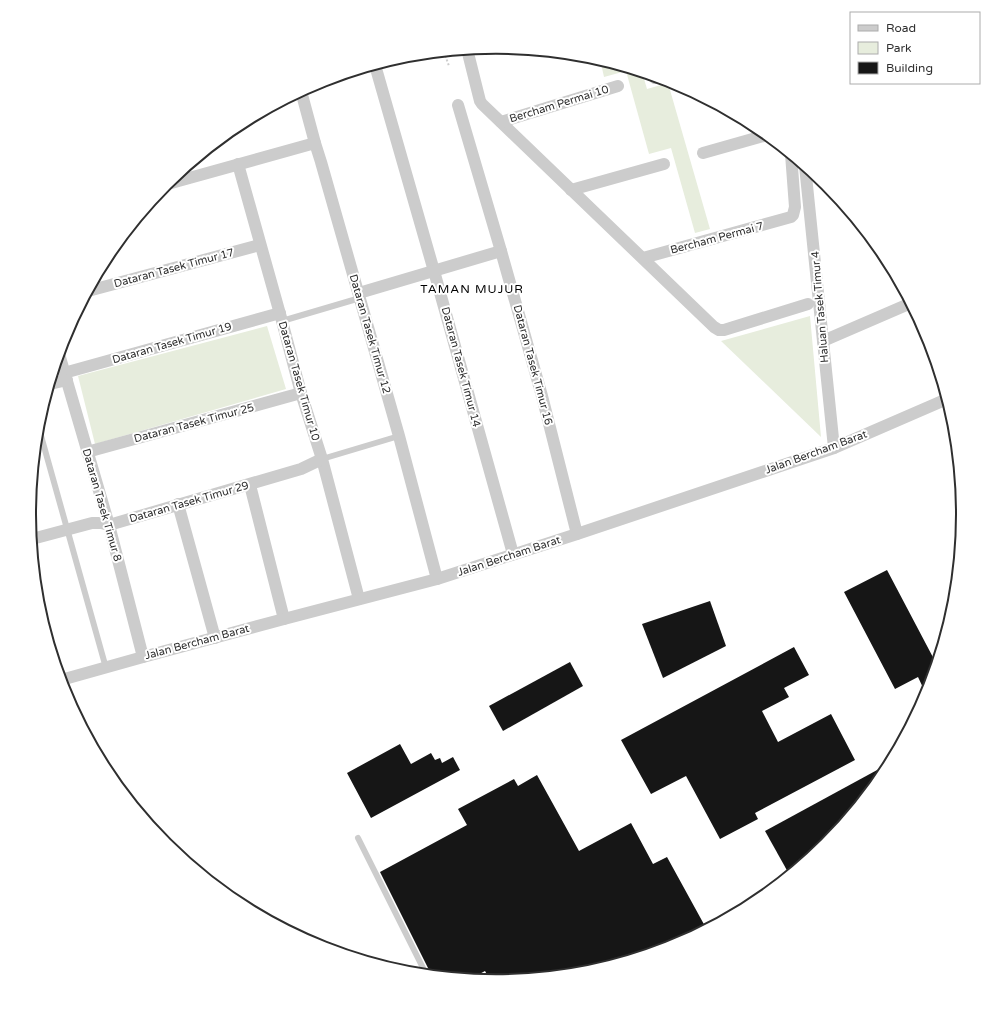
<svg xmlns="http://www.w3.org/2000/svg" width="992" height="1027" font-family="'Varela Round',sans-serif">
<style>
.green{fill:#e7eddd}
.building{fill:#161616}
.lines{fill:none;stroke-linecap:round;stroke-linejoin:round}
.path{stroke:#ccc;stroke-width:2;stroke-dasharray:2 2;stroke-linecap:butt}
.service{stroke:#ccc;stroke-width:6}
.minor{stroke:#ccc;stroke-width:12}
.labels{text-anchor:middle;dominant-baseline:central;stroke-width:4;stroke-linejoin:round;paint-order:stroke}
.street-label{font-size:11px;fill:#2f2f2f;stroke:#fff}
.neighbourhood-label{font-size:12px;letter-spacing:1px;fill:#000;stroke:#fff}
.rim{fill:none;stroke:#2f2f2f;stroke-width:2}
</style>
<rect width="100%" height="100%" fill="#fff"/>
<!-- green -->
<g class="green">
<polygon points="600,59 642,72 647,89 668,83 710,229 695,233 671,148 649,154 626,71 604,77"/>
<polygon points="810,316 821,437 721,341"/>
<polygon points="267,326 286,389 95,444 78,376"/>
</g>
<!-- building -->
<g class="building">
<polygon points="887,570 936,663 926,694 918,677 895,689 844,592"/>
<polygon points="710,601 726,646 663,678 642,624"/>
<polygon points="794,647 809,675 784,688 789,697 762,711 778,742 831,714 855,760 755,813 758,819 720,839 686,776 651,794 621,740"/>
<polygon points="570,662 583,686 503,731 489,706"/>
<polygon points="400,744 411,764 431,753 435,760 440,758 442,763 453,757 460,770 371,818 347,773"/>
<polygon points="890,763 884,773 826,844 789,874 765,831"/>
<polygon points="537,775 579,851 631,823 653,864 667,857 706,928 674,945 634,957 633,955 624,960 587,972 496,980 490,980 485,971 472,978 431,974 380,872 467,825 458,809 514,779 518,786"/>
</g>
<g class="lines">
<!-- path -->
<polyline class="path" points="444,52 449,66"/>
<!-- service -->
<g class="service">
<polyline points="282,321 360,298"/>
<polyline points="38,425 106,668"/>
<polyline points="322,459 399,436"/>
<polyline points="358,838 426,974"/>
</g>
<!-- minor -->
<g class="minor">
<polyline points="467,49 480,101 482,104 714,327 719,330 724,330 808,304"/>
<polyline points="375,65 434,271 513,554"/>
<polyline points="655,78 659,77"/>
<polyline points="301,91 315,143 321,162 399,436 437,579"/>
<polyline points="458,105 501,251 542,396 577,534"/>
<polyline points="501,122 618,86"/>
<polyline points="703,153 767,135"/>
<polyline points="238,164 282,321 301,393 322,459 359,599"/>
<polyline points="805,166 834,448"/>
<polyline points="164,185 315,143"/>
<polyline points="571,190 664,164"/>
<polyline points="643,258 791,217 793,215 795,207 791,154"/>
<polyline points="88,291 260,245"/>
<polyline points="359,293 501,251"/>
<polyline points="823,341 911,303"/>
<polyline points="59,354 109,525 143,657"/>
<polyline points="64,373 280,313"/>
<polyline points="50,384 67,380"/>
<polyline points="87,452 301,393"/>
<polyline points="250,485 284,619"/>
<polyline points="178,504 215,638"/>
<polyline points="32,539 92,523 101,523 109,525 301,469 322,459"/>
<polyline points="61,680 143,657 284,619 437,579 577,534 834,448 947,399"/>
</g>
</g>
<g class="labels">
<!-- street labels -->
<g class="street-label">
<text transform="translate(559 104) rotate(-17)">Bercham Permai 10</text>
<text transform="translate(717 238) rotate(-15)">Bercham Permai 7</text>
<text transform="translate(174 268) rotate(-15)">Dataran Tasek Timur 17</text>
<text transform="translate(820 307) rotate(-95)">Haluan Tasek Timur 4</text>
<text transform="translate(370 334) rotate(74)">Dataran Tasek Timur 12</text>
<text transform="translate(172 343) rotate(-16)">Dataran Tasek Timur 19</text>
<text transform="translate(533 365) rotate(75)">Dataran Tasek Timur 16</text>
<text transform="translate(461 367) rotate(75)">Dataran Tasek Timur 14</text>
<text transform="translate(299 381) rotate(74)">Dataran Tasek Timur 10</text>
<text transform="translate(194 423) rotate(-15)">Dataran Tasek Timur 25</text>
<text transform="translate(816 452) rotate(-20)">Jalan Bercham Barat</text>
<text transform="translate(189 502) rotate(-16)">Dataran Tasek Timur 29</text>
<text transform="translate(102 505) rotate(74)">Dataran Tasek Timur 8</text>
<text transform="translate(509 556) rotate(-18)">Jalan Bercham Barat</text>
<text transform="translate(197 642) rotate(-15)">Jalan Bercham Barat</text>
</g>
<!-- neighbourhood labels -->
<g class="neighbourhood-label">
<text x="472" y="289">TAMAN MUJUR</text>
</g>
</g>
<!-- crop -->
<path d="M0 0H992V1027H0ZM36 514a460 460 0 1 1 920 0a460 460 0 1 1-920 0Z" fill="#fff" fill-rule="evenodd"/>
<path class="rim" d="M36 514a460 460 0 1 1 920 0a460 460 0 1 1-920 0Z"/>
<!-- legend -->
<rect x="850" y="12" width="130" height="72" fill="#ffffff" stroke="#acacac"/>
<rect x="858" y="25" width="20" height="6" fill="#cccccc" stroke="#acacac"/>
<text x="886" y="32" font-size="12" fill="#2f2f2f">Road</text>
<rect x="858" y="42" width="20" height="12" fill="#e7eddd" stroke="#acacac"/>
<text x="886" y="52" font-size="12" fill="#2f2f2f">Park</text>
<rect x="858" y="62" width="20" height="12" fill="#161616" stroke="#acacac"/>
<text x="886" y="72" font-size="12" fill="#2f2f2f">Building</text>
</svg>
